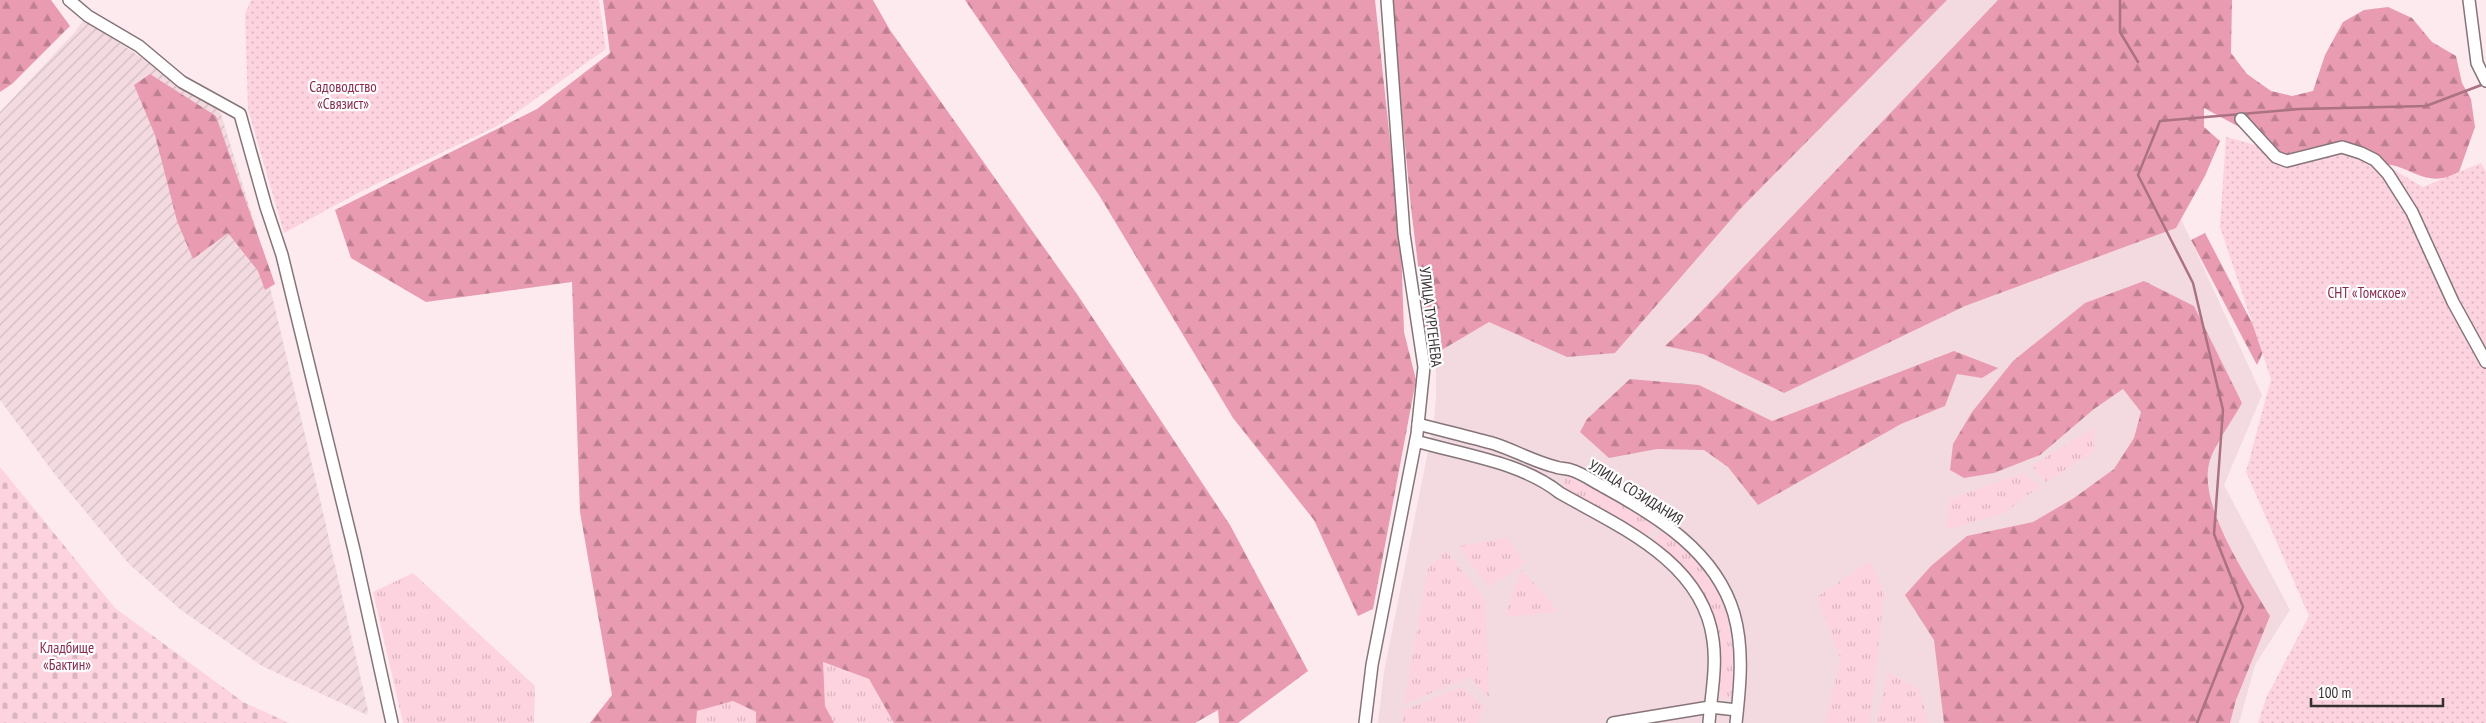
<svg xmlns="http://www.w3.org/2000/svg" width="2486" height="723" font-family="'PT Sans Narrow',sans-serif">
<style>
.built{fill:#f3dae0}
.industrial{fill:url(#industrial-furrows)}
.grass{fill:url(#grass-tufts)}
.forest{fill:url(#forest-firs)}
.cemetery{fill:url(#cemetery-stones)}
.garden{fill:url(#garden-dots)}
.lines{fill:none;stroke-linecap:round;stroke-linejoin:round}
.stream{stroke:#aa7283;stroke-width:2.5}
.minor-casing{stroke:#857579;stroke-width:14}
.minor{stroke:#fff;stroke-width:11}
.labels{text-anchor:middle;dominant-baseline:central;stroke-width:4.5;stroke-linejoin:round;paint-order:stroke}
.park-label{font-size:15px;fill:#872c4f;stroke:#fdfdfd}
.street-label{font-size:15px;fill:#373032;stroke:#fdfdfd}
</style>
<defs>
<pattern id="industrial-furrows" width="10" height="10" patternUnits="userSpaceOnUse" patternTransform="scale(1.25)"><rect width="10" height="10" fill="#f3dae0"/><path d="M-1 1l2-2M0 10L10 0M9 11l2-2" fill="none" stroke="#d1bbc1"/></pattern>
<pattern id="grass-tufts" width="24" height="20" patternUnits="userSpaceOnUse" patternTransform="scale(1.25)"><rect width="24" height="20" fill="#fcd3de"/><path d="M3 7l-1-3M5 7V3M7 7l1-3M15 17l-1-3M17 17v-4M19 17l1-3" fill="none" stroke="#d9b5bf"/></pattern>
<pattern id="forest-firs" width="22" height="20" patternUnits="userSpaceOnUse" patternTransform="scale(1.25)"><rect width="22" height="20" fill="#e99bb2"/><path d="M5 1l3.5 6h-7zM16 11l3.5 6h-7z" fill="#be7f91"/></pattern>
<pattern id="cemetery-stones" width="16" height="16" patternUnits="userSpaceOnUse" patternTransform="scale(1.25)"><rect width="16" height="16" fill="#fcd3de"/><path d="M2 7V4a2 2 0 0 1 4 0v3zM10 15v-3a2 2 0 0 1 4 0v3z" fill="#d9b5bf"/></pattern>
<pattern id="garden-dots" width="8" height="8" patternUnits="userSpaceOnUse" patternTransform="scale(1.25)"><rect width="8" height="8" fill="#fcd3de"/><path d="M2 2h.1M6 6h.1" fill="none" stroke="#d9b5bf" stroke-width="1.8" stroke-linecap="round"/></pattern>
</defs>
<rect width="100%" height="100%" fill="#fceaef"/>
<!-- built -->
<polygon class="built" points="1408,0 2179,0 2181,219 2262,395 2224,485 2290,610 2255,665 2239,723 1378,723 1384,672 1434,421 1436,397 1436,369"/>
<!-- industrial -->
<polygon class="industrial" points="84,19 220,111 256,228 314,473 368,710 367,715 262,666 181,610 129,564 56,476 0,400 0,112 75,32"/>
<!-- grass -->
<g class="grass">
<polygon points="2094,427 2094,451 2046,482 2032,466"/>
<polygon points="2023,473 2040,486 2004,513 1946,530 1950,499"/>
<polygon points="1568,476 1614,499 1654,524 1647,537 1564,487 1564,480"/>
<path d="M1662,530c49,39 67,67 71,130 1,12 3,28 -4,38h-5l-4,-3c-3,-19 2,-39 0,-57 -6,-41 -34,-73 -66,-96z"/>
<polygon points="1507,538 1525,563 1488,587 1459,546"/>
<polygon points="1446,551 1485,599 1489,698 1470,677 1404,704 1428,568"/>
<polygon points="1870,561 1884,593 1870,723 1825,723 1841,660 1817,597"/>
<polygon points="1521,570 1548,598 1558,612 1505,617"/>
<polygon points="413,573 535,686 534,723 403,723 373,592"/>
<polygon points="822,662 869,679 894,723 834,723 825,706"/>
<polygon points="1888,672 1920,690 1928,723 1877,723"/>
<polygon points="1462,687 1484,706 1478,723 1402,723 1404,710"/>
<polygon points="733,701 756,712 756,723 696,723 696,711"/>
</g>
<!-- forest -->
<g class="forest">
<polygon points="0,0 51,0 70,26 12,84 0,92"/>
<polygon points="603,0 873,0 890,30 1077,294 1230,525 1308,671 1238,723 1219,723 1218,710 1195,723 894,723 869,679 823,662 825,706 834,723 756,723 756,712 733,701 697,711 696,723 590,723 612,695 580,512 572,282 426,302 351,258 335,210 537,109 610,53"/>
<polygon points="965,0 1375,0 1401,243 1404,332 1416,380 1373,609 1358,616 1314,520 1233,418 1099,195"/>
<polygon points="1391,0 1947,0 1741,208 1615,353 1567,357 1489,322 1440,351 1426,330 1411,208"/>
<path d="M1998,0h234l-1,53 16,21 24,17 21,5 21,-5 12,-36 18,-33 21,-12 24,-3 24,11 20,24 24,14 6,27 9,16 4,28 -16,45c-35,20 -51,-12 -84,-8l-95,-8 -22,-19 -54,-29v19l16,14 -15,35 -29,52 -211,78 -181,87 -81,-39 -38,-8 30,-28z"/>
<polygon points="150,74 216,116 275,284 265,290 258,271 228,233 193,259 177,221 155,135 134,85"/>
<polygon points="2205,233 2265,348 2257,365 2191,240"/>
<path d="M2144,281l50,25 48,97c-9,17 -26,39 -32,57 -14,44 38,118 60,156l-34,84 -6,23h-286l-10,-83 -29,-45 26,-29 36,-30 66,-14 41,-24 40,-29 20,-31 7,-26 -18,-23 -29,20 -54,46 -46,18 -30,5 -14,-8 3,-26 19,-32 41,-51 72,-58z"/>
<polygon points="1954,351 1998,368 1982,378 1957,374 1945,406 1901,424 1758,505 1728,467 1704,450 1657,449 1609,458 1580,432 1587,419 1630,379 1699,385 1772,421"/>
</g>
<!-- cemetery -->
<polygon class="cemetery" points="0,467 115,608 243,702 289,723 0,723"/>
<!-- garden -->
<g class="garden">
<polygon points="251,0 599,0 606,49 499,125 360,192 284,233 248,109 245,14"/>
<polygon points="2226,137 2294,156 2343,140 2423,187 2481,163 2486,172 2486,723 2258,723 2266,698 2309,616 2246,472 2271,379 2220,227"/>
</g>
<g class="lines">
<!-- stream -->
<g class="stream">
<polyline points="2120,0 2120,32 2138,62"/>
<polyline points="2197,723 2243,607 2214,534 2223,410 2193,283 2138,175 2160,121 2299,109 2426,106 2484,84"/>
</g>
<!-- minor casing -->
<g class="minor-casing">
<g id="minor">
<polyline points="69,0 88,16 139,46 182,82 240,114 266,207 282,255 354,550 392,723"/>
<polyline points="2469,0 2477,63 2486,81"/>
<polyline points="2241,119 2276,157 2287,161 2342,147 2361,153 2375,160 2388,174 2412,212 2453,302 2486,362"/>
<path d="M1418,424c26,7 52,13 77,20 21,7 40,18 61,23 4,2 10,1 15,3 11,3 23,12 33,17 53,29 112,65 130,127 10,35 6,73 2,109"/>
<path d="M1416,441c47,14 105,21 144,52 60,34 143,69 153,147 4,27 -2,55 -4,83"/>
<polyline points="1365,723 1372,665 1417,434 1424,367 1404,234 1387,0"/>
<polyline points="1613,723 1710,707 1737,710"/>
</g>
</g>
<!-- minor -->
<use href="#minor" class="minor"/>
</g>
<g class="labels">
<!-- park labels -->
<g class="park-label">
<text x="343" y="86">Садоводство<tspan x="343" dy="17">«Связист»</tspan></text>
<text x="2367" y="292">СНТ «Томское»</text>
<text x="67" y="647">Кладбище<tspan x="67" dy="17">«Бактин»</tspan></text>
</g>
<!-- street labels -->
<g class="street-label">
<text transform="translate(1431 317) rotate(83)">УЛИЦА ТУРГЕНЕВА</text>
<text transform="translate(1636 492) rotate(32)">УЛИЦА СОЗИДАНИЯ</text>
</g>
</g>
<!-- scale -->
<path d="M2311 698v8h132v-8" fill="none" stroke="#373032" stroke-width="2.5"/>
<text x="2318" y="698" font-size="15" fill="#373032" stroke="#fdfdfd" stroke-width="4" paint-order="stroke">100 m</text>
</svg>
